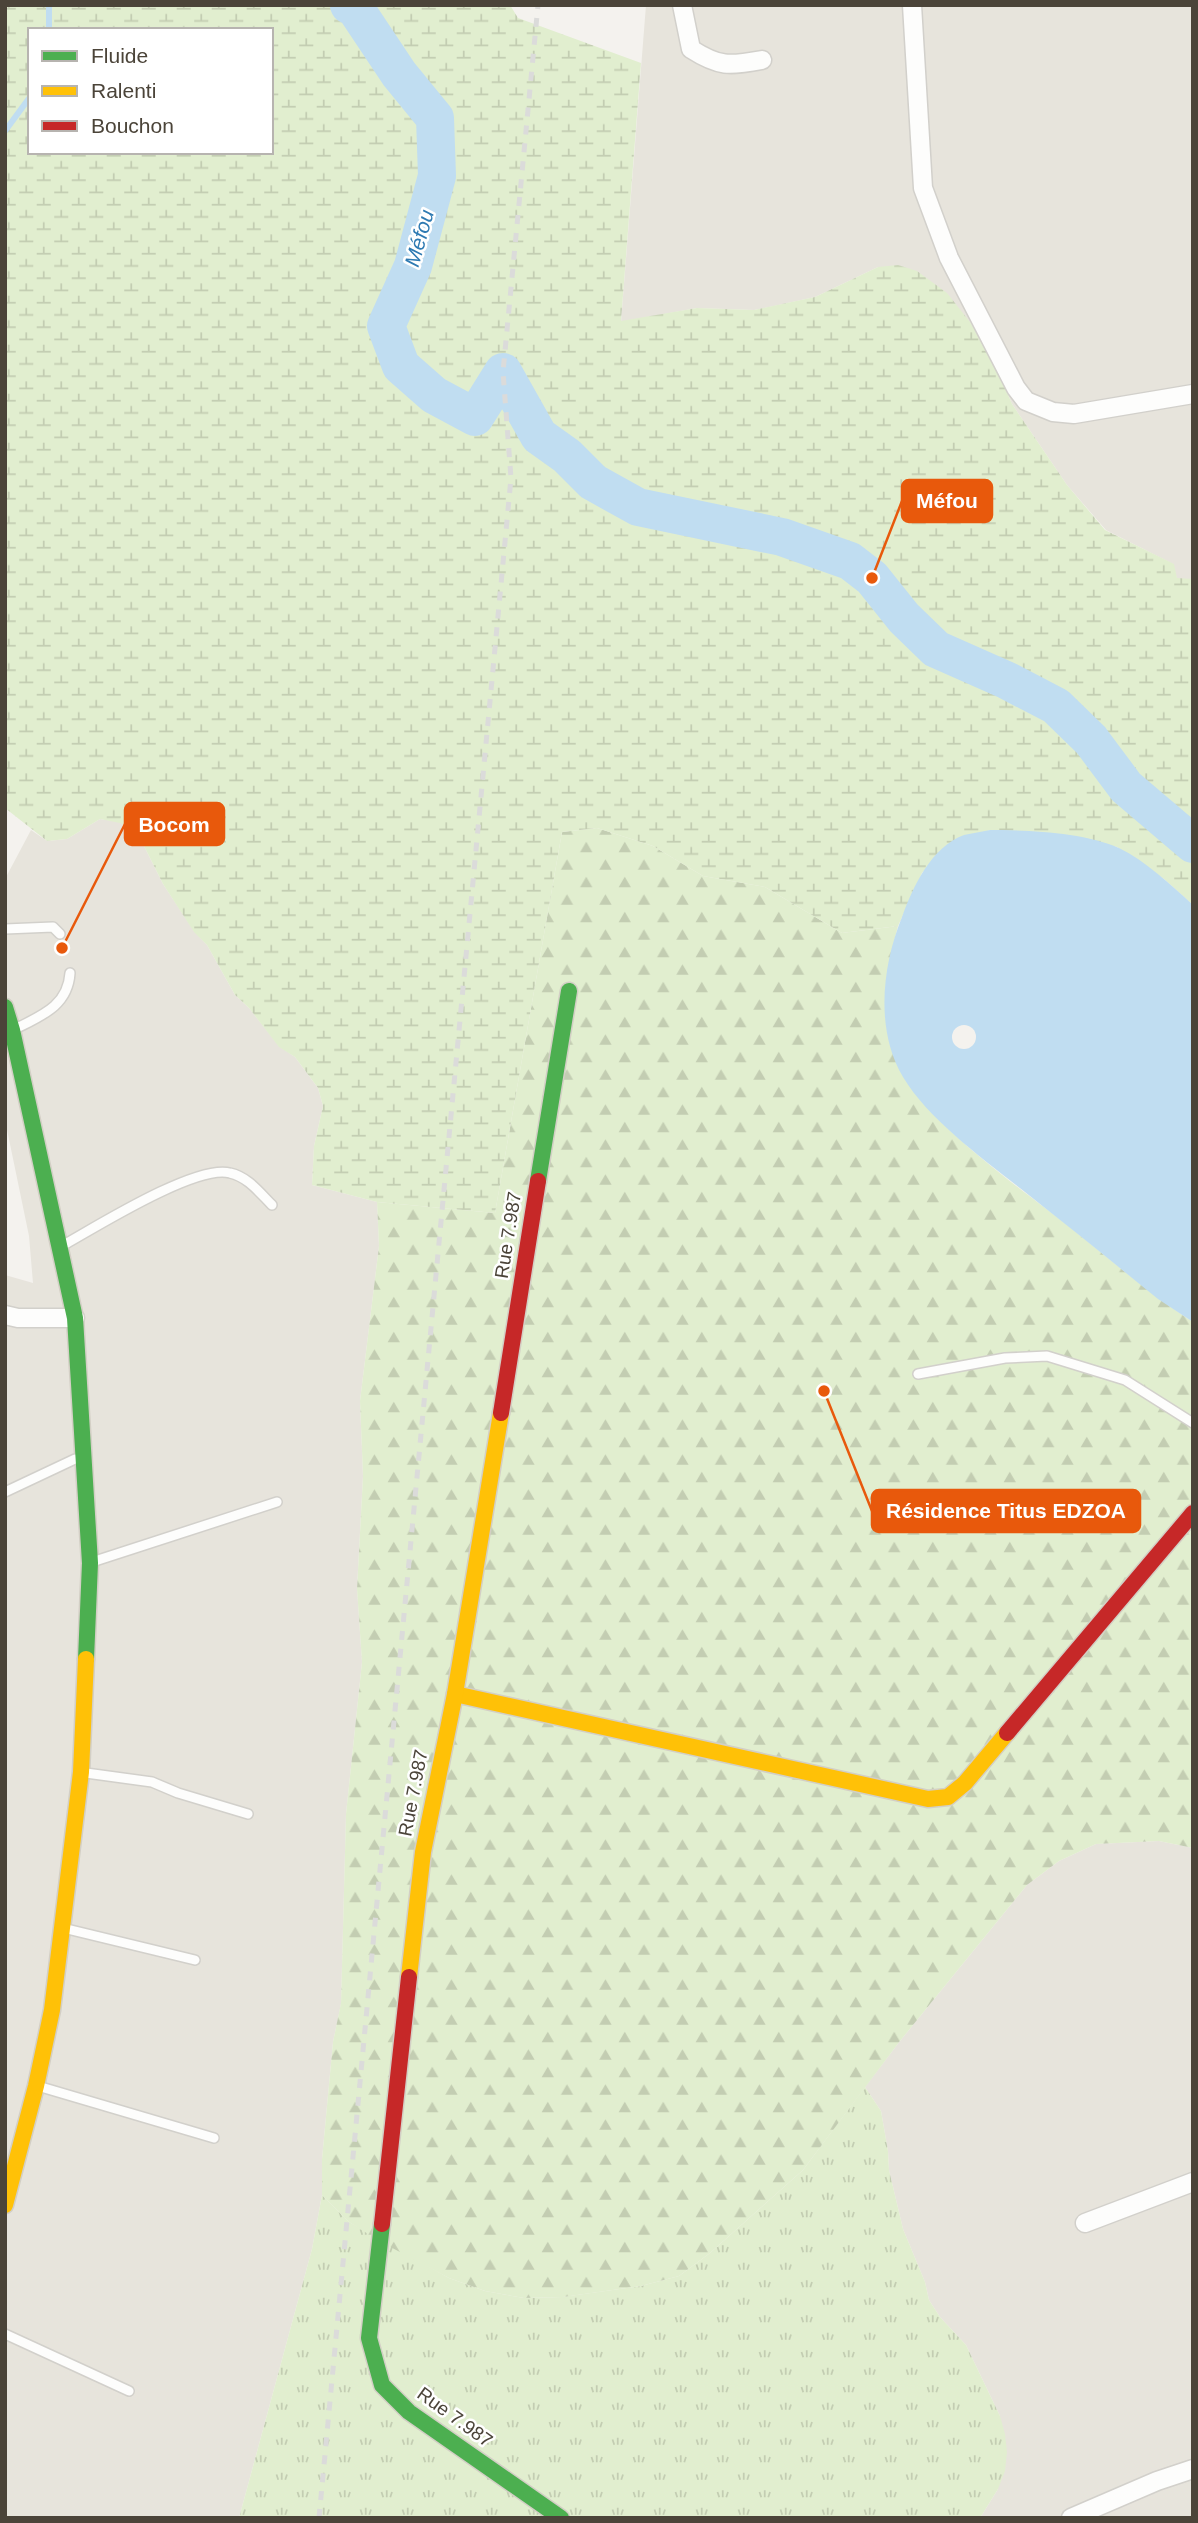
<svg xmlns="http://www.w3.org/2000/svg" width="1198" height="2523" font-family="Arial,sans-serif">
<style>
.residential{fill:#e7e4dc}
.grass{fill:url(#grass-tufts)}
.forest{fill:url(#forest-firs)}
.wetland{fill:url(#wetland-marsh);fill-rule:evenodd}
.water{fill:#c0ddf1}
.pier{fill:#f4f2ee}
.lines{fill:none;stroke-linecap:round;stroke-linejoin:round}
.stream{stroke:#c0ddf1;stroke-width:6}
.river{stroke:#c0ddf1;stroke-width:38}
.lane-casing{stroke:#d2d0cb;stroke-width:12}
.street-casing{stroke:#d2d0cb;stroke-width:21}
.fast-casing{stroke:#d3cfc5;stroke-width:19}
.slow-casing{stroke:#d3cfc5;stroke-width:19}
.jam-casing{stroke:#d3cfc5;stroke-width:19}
.lane{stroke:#fdfdfc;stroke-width:9}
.street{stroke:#fdfdfc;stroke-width:18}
.fast{stroke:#4caf50;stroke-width:16}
.slow{stroke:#ffc107;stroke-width:16}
.jam{stroke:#c62828;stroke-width:16}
.rail{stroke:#dbdbda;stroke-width:5;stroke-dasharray:9 9;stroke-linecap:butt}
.labels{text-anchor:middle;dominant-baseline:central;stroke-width:5;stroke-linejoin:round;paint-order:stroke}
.street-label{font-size:19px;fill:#4b4439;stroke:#fff}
.water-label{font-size:21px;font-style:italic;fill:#2e7ab2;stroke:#fff}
.leader{fill:none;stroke:#e8590c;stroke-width:2.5}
.callout-dot{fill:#e8590c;stroke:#fff;stroke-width:2.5}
.callout{fill:#e8590c;stroke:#e8590c;stroke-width:2.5}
.callout-label{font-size:21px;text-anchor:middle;font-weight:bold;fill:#fff}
</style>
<defs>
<pattern id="grass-tufts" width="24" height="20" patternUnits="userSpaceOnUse" patternTransform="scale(1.75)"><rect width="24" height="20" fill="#e1eecf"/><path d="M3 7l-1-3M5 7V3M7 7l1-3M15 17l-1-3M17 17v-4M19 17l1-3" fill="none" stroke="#c3cdb2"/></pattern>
<pattern id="forest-firs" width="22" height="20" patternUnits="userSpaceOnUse" patternTransform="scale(1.75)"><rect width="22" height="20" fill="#e1eecf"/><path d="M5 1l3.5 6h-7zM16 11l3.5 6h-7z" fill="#c3cdb2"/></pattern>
<pattern id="wetland-marsh" width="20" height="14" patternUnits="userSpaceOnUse" patternTransform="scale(1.75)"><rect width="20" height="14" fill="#e1eecf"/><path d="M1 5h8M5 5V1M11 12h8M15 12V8" fill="none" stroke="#c3cdb2"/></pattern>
</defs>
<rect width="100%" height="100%" fill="#f4f2ee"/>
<!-- residential -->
<g class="residential">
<polygon points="646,5 1193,5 1193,579 1177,579 1173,564 1106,530 1067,485 1012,404 997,369 878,267 815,297 774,306 754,310 697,308 621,322"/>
<polygon points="100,819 120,822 137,832 163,884 194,931 207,945 235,995 249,1008 279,1046 295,1057 318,1088 323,1106 314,1146 312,1185 377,1202 379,1246 360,1401 363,1476 357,1588 362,1662 346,1814 341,2004 333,2042 322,2159 322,2195 312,2249 239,2518 5,2518 5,1275 33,1283 29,1236 5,1120 5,879 31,830 47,841 67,839"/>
<polygon points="1159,1841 1193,1848 1193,2518 980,2518 998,2489 1000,2416 966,2345 940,2317 929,2300 925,2282 903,2229 889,2170 888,2151 881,2111 865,2087 900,2041 1027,1885 1059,1861 1096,1844"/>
</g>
<!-- grass -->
<polygon class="grass" points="865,2087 881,2111 888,2151 889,2170 903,2229 925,2282 929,2300 940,2317 966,2345 1000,2416 1005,2434 1007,2452 1005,2471 998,2489 980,2518 239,2518 312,2249 322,2195 349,2222 449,2278 485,2291 524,2298 562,2297 641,2286 679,2276 710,2253 803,2170"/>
<!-- forest -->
<path class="forest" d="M597,828l56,18 50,30 62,11 77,46 56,-7c-11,43 -20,87 -4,130 22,61 125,131 177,172 40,32 79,66 122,94v526l-34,-7 -63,3 -37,17 -32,24 -127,156 -97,129 -93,83 -31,23 -38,10 -78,11 -39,1 -39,-7 -36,-13 -68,-36 -32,-20 -27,-27v-36l11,-117 8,-39 5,-189 16,-152 -5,-73 6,-113 -3,-75 19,-155 -2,-44 118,11 67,-381z"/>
<!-- wetland -->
<path class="wetland" d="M5,5h505l8,13 123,45 -20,258 76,-13 57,2 61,-13 63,-30 20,-2 19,6 30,22 23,29 27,47 15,35 55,81 38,45 69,34 3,14 16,1v326l-29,-26 -47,-32 -57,-12 -70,-5 -46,18 -22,25 -24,53 -56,7 -77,-46 -62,-11 -50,-30 -56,-18 -35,4 -67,381 -118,-11 -65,-17 2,-39 9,-40 -5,-18 -23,-31 -16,-10 -30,-39 -14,-13 -28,-50 -13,-13 -31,-48 -26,-52 -17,-9 -20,-4 -33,20 -20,2 -42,-33zM30,30h241v122h-241z"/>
<!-- water -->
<path class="water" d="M990,830c38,0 94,2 129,18 28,14 51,36 74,57v417l-35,-23c-43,-35 -85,-69 -128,-103 -41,-33 -100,-74 -127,-119 -28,-47 -21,-111 -1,-160 11,-30 29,-70 62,-82 8,-2 18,-3 26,-5z"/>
<!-- pier -->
<circle class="pier" cx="964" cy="1037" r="12"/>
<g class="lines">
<!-- stream -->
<g class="stream">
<polyline points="49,5 49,30"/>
<polyline points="5,131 30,97"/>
</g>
<!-- river -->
<polyline class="river" points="349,5 355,8 399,74 435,118 437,176 413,266 386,326 401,366 434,395 475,417 503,372 539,436 567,456 593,482 638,507 782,537 850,561 872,578 904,618 936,649 1006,680 1056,706 1091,740 1126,787 1193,844"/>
<!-- lane casing -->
<g class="lane-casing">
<g id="lane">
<polyline points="5,929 53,927 60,934"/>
<path d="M17,1028c26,-13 51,-23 53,-55"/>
<path d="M67,1243c32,-18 130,-79 163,-70 18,4 29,19 42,32"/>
<polyline points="918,1374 1005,1358 1047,1356 1125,1380 1193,1423"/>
<polyline points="5,1492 75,1459"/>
<polyline points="95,1561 277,1502"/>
<polyline points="86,1773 152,1782 178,1793 248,1814"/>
<polyline points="67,1929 195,1960"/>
<polyline points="41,2087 214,2138"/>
<polyline points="5,2334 129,2391"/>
</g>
</g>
<!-- street casing -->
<g class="street-casing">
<g id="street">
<path d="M682,5l9,44c28,18 38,17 71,11"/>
<polyline points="912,5 923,188 949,258 1016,388 1026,401 1053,412 1074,414 1193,394"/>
<polyline points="5,1315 18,1318 75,1318"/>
<polyline points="1085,2223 1193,2182"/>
<polyline points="1071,2518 1157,2481 1193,2469"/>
</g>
</g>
<!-- fast casing -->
<g class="fast-casing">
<g id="fast">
<polyline points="5,1007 12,1030 75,1318 90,1563 86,1659"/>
<polyline points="538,1181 569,991"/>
<polyline points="382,2224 369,2338 382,2385 409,2412 561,2518"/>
</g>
</g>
<!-- slow casing -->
<g class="slow-casing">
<g id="slow">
<polyline points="455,1694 928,1799 948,1797 965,1783 1007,1733"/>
<polyline points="409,1977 423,1852 455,1694 501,1413"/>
<polyline points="5,2205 36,2086 52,2010 81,1772 86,1659"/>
</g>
</g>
<!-- jam casing -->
<g class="jam-casing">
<g id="jam">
<polyline points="501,1413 538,1181"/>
<polyline points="1007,1733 1193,1513"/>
<polyline points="382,2224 409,1977"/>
</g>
</g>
<!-- lane -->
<use href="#lane" class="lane"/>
<!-- street -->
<use href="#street" class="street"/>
<!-- fast -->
<use href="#fast" class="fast"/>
<!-- slow -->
<use href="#slow" class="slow"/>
<!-- jam -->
<use href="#jam" class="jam"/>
<!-- rail -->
<polyline class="rail" points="319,2518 511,478 503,372 538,5"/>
</g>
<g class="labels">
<!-- street labels -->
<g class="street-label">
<text transform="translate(508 1235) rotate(-81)">Rue 7.987</text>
<text transform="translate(413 1793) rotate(-79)">Rue 7.987</text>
<text transform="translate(455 2417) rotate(36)">Rue 7.987</text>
</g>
<!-- water labels -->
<g class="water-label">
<text transform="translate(419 238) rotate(-74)">Méfou</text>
</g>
</g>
<!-- callouts -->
<path class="leader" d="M872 578L902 501M62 948L125 824M824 1391L872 1511"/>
<g class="callout-dot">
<circle cx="872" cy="578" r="7"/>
<circle cx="62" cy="948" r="7"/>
<circle cx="824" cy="1391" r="7"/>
</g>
<g class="callout">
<rect x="902" y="480" width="90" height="42" rx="7"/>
<rect x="125" y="803" width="99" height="42" rx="7"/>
<rect x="872" y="1490" width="268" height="42" rx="7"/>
</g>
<g class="callout-label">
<text x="947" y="508">Méfou</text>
<text x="174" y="832">Bocom</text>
<text x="1006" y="1518">Résidence Titus EDZOA</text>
</g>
<!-- border -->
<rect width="1198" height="2523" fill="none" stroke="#4b4439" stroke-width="14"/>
<!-- legend -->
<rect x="28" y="28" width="245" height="126" fill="#ffffff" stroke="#b7b4b0" stroke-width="2"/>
<rect x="42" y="51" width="35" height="10" fill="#4caf50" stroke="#b7b4b0" stroke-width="2"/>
<text x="91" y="63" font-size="21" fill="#4b4439">Fluide</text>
<rect x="42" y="86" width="35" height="10" fill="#ffc107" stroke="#b7b4b0" stroke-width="2"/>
<text x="91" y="98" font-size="21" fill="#4b4439">Ralenti</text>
<rect x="42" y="121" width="35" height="10" fill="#c62828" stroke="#b7b4b0" stroke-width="2"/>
<text x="91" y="133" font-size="21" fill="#4b4439">Bouchon</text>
</svg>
